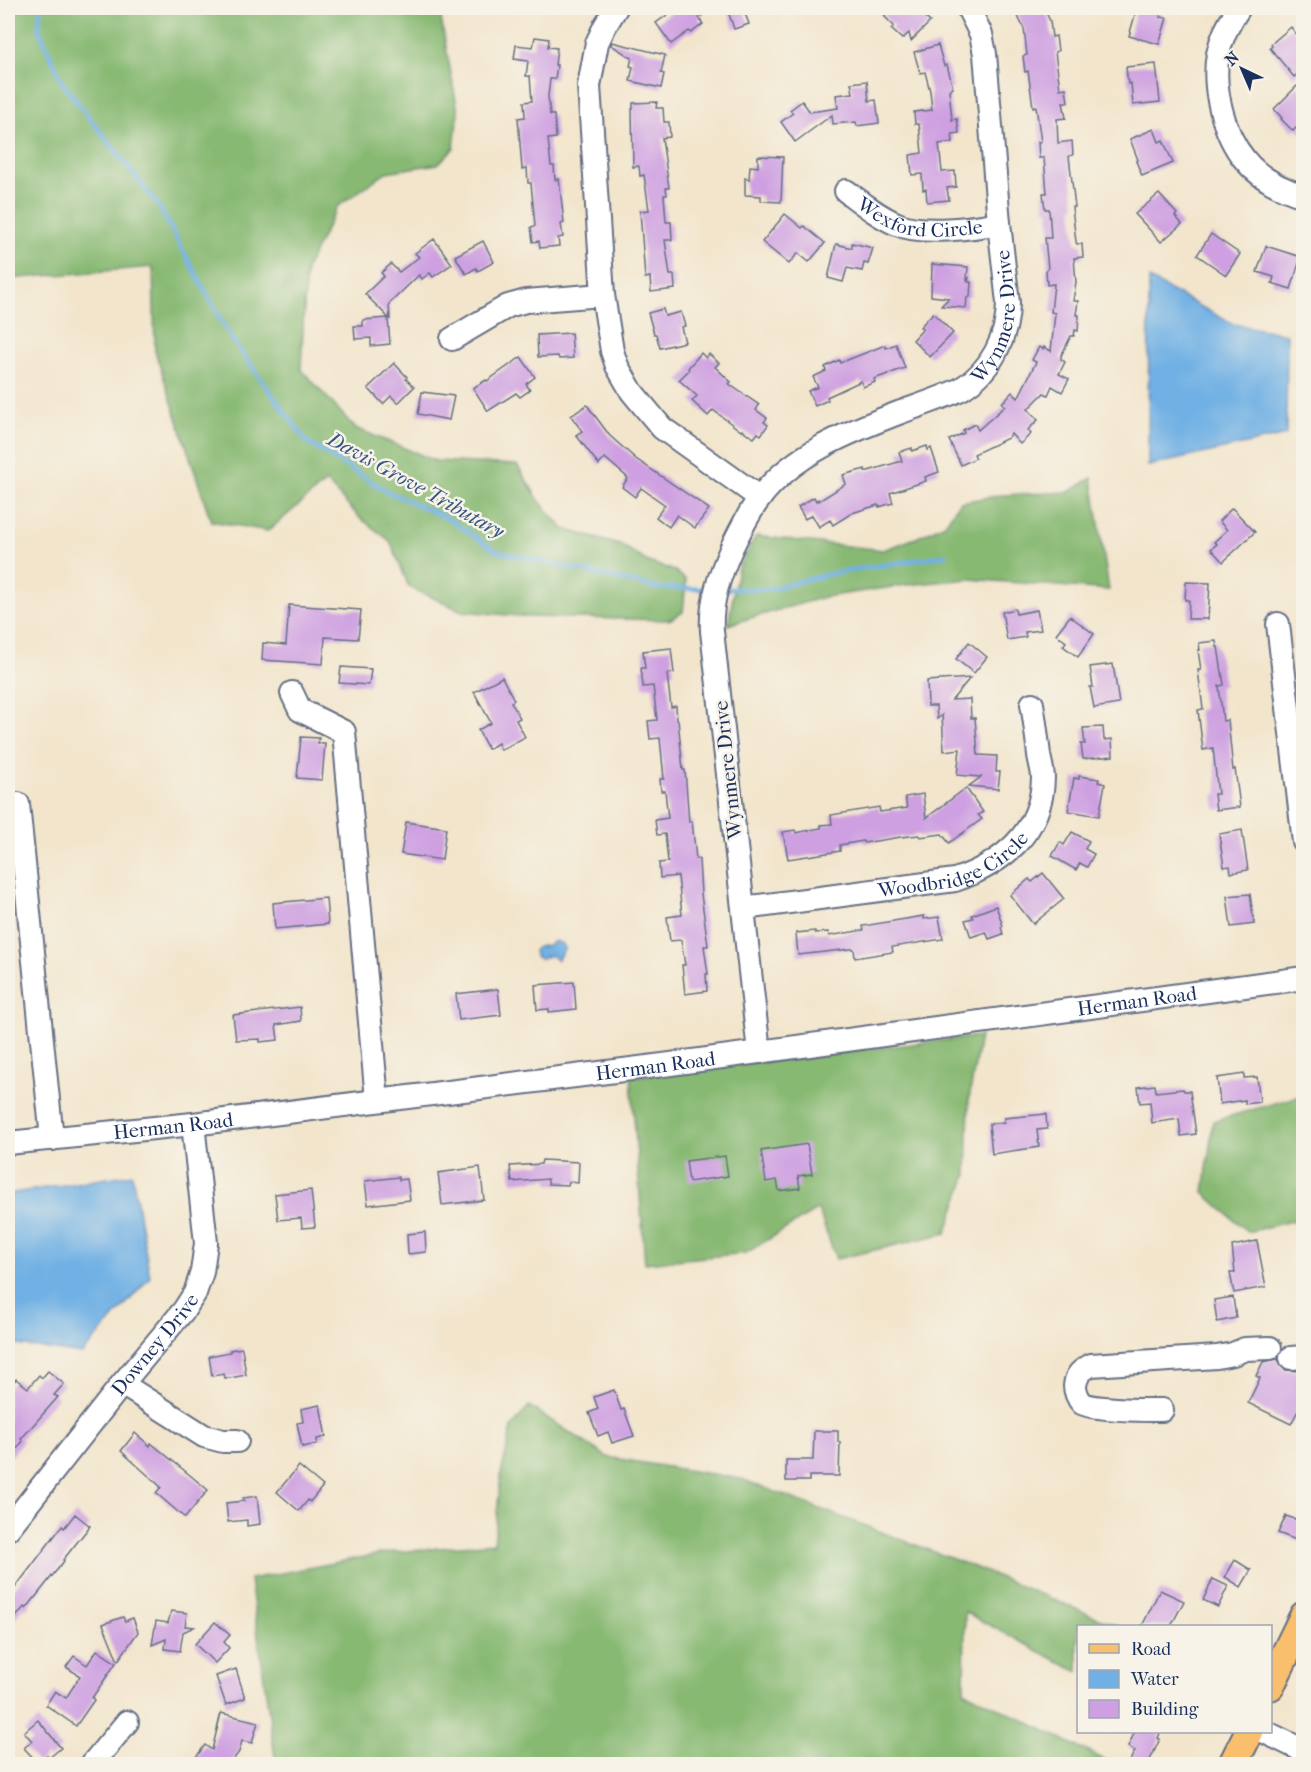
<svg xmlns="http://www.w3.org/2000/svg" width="1311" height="1772" font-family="'IM FELL French Canon',serif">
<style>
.forest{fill:#88b973;stroke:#527468;stroke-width:1.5}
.water{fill:#70b0e4;stroke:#4670a1;stroke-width:1.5}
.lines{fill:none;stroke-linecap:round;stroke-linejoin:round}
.stream{stroke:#70b0e4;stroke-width:4.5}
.building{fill:#cea0e1}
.minor-casing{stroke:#666f84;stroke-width:26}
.major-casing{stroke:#666f84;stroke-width:32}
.minor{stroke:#fff;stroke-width:22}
.major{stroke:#f9bf6d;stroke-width:28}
.labels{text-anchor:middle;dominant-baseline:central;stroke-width:5;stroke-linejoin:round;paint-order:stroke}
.street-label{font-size:20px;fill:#1b2f5e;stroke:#f7f3e8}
.water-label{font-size:21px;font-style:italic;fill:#355686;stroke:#f7f3e8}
</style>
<rect width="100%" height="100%" fill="#f7f3e8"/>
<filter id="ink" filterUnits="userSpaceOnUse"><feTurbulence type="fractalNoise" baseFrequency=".0167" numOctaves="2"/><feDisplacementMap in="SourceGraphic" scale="12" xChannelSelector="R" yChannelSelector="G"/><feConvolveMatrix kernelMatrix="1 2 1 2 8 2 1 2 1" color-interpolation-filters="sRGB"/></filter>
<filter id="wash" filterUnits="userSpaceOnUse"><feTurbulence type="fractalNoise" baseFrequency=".008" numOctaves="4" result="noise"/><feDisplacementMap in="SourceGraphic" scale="24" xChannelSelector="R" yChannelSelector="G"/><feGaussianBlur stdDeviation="1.35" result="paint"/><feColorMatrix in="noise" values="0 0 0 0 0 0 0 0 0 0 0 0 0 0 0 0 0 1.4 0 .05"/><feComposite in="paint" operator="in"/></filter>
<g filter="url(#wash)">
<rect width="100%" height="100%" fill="#f2e5cc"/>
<!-- forest -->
<g class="forest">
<polygon points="8,8 439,8 458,112 454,148 438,164 386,172 337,207 306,269 301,369 355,428 436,461 517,465 540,502 564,529 623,546 648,562 675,571 686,580 683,612 669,620 530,617 462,611 409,587 390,541 359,517 326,482 268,531 211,521 155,351 153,267 8,279"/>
<polygon points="1092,478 1109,590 969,579 906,585 824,597 747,619 728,625 738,568 756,536 883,550 916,538 945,524 960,502 1003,495 1069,492"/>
<polygon points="980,1036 969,1099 967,1174 946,1233 836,1259 818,1209 746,1253 645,1263 631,1077"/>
<polygon points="1303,1095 1303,1218 1248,1232 1204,1193 1213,1121"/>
<polygon points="529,1406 607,1457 741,1479 974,1567 1118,1626 1078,1626 1078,1672 965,1612 964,1691 1113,1764 1044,1764 1031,1759 1028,1764 276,1764 250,1579 385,1553 494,1543 501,1474 512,1427"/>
</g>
<!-- water -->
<g class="water">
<polygon points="1149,279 1233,324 1287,334 1286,435 1148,466"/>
<polygon points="554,941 563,944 565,948 557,960 550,955 541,959 535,956 534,951 537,947 549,945"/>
<polygon points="132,1174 150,1277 82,1354 11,1344 8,1341 8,1194"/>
</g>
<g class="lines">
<!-- stream -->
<g class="stream">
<polyline points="40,8 39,30 63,84 158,205 231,338 307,442 388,492 449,519 496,551 657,588 710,589"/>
<polyline points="724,589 769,589 834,573 946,555"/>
</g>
</g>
<g id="blocks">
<!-- building -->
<g class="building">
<polygon points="677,8 695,8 702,16 699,18 703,24 691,33 689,31 671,44 656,23"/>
<polygon points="727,8 743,8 749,24 734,29"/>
<polygon points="893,8 934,8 925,17 930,22 911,41 909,33 902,39 891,29 894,26 884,16"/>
<polygon points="1014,8 1044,8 1050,21 1052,37 1056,36 1058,51 1055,52 1060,89 1066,88 1068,102 1063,102 1066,118 1057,119 1058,143 1072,141 1073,155 1069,156 1075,207 1072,207 1076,242 1077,244 1082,244 1083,257 1074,258 1076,282 1073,301 1078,301 1076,315 1079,315 1078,331 1075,330 1074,336 1071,336 1061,356 1061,359 1065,362 1059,374 1069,379 1062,392 1052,386 1048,395 1044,393 1028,409 1038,420 1028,430 1031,434 1020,444 1011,434 1008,438 974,454 976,458 961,465 949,440 964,433 963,430 975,424 978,430 1005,406 1002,403 1012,392 1018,398 1036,362 1032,360 1039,347 1043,349 1044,347 1051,351 1055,313 1051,312 1054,284 1047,285 1046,270 1048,269 1045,238 1051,238 1049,209 1045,209 1043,193 1047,193 1044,158 1039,158 1038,142 1041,142 1036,106 1033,107 1028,71 1025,72 1023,56 1027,55 1024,29"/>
<polygon points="1137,8 1163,8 1160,17 1167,18 1159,44 1129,36"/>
<polygon points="1291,27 1296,34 1304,28 1304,69 1294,77 1270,48 1272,46 1271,44"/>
<polygon points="535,37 549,39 548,47 557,48 555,65 557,65 555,79 550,79 548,96 550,115 554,115 556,138 548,139 551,166 554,166 555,180 559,179 564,223 561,224 563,237 558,238 559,246 540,248 539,241 533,242 531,227 535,226 531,183 528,183 527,168 522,169 518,118 525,117 524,102 532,101 530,76 526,76 528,61 514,59 516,45 533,47"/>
<polygon points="612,42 665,55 661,73 664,74 661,88 630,81 633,67 630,66 632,58 611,45"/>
<polygon points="938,45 944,66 947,65 953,88 949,90 952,120 957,119 959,133 952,134 953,142 939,144 942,172 955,171 956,187 947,188 949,200 927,202 926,189 923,190 922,174 912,175 910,155 922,153 919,124 915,124 914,112 932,110 930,91 925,72 920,73 914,52"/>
<polygon points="1156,64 1160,102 1133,105 1131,83 1128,84 1126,67"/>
<polygon points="867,81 869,101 876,100 879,123 857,126 856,122 833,124 832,115 795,142 781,122 793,113 790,110 802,101 810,112 838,108 836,95 853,93 851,83"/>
<polygon points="1297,86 1304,92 1304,135 1296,128 1293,131 1281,119 1282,118 1274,109"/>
<polygon points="657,102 656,108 663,108 664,122 669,122 670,137 662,138 669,188 666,188 667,195 664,195 666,222 671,222 672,240 665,240 670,275 674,275 675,289 651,292 650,277 645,278 640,211 649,210 644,175 640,176 639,166 633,167 632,109 633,109 633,103"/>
<polygon points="1154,129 1159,142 1163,140 1173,163 1142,176 1136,161 1138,160 1130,139"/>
<polygon points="758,156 783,157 781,202 761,201 761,196 745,195 745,178 749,179 750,166 758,167"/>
<polygon points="1159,194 1177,214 1175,216 1182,224 1161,242 1135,214"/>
<polygon points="785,214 802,228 804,226 825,243 809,262 798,253 789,264 762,242"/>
<polygon points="1211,234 1240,254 1226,275 1197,255"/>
<polygon points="434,239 452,264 433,277 430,273 422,279 419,275 389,304 390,319 365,294 384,276 381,273 391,264 399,272 419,257 415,253"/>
<polygon points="483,241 494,262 478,271 476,268 466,274 455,256"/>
<polygon points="852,243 873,248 868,264 864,263 862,271 847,268 843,282 828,278 836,244 852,248"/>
<polygon points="1266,246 1301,257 1291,289 1272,283 1274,277 1257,272"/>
<polygon points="932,264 968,267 967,280 969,278 968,282 971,282 970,297 967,297 966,308 941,306 949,298 931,296"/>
<polygon points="663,309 665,316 681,312 685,326 681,327 685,342 660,348 656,334 654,334 648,313"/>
<polygon points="933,313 953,333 930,357 913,340 923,329 920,327"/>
<polygon points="388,318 390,344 371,346 371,338 355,339 354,326 363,326 363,320"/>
<polygon points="571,333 573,358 559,359 558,356 538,357 537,335"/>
<polygon points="896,344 905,368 874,379 875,382 863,387 861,381 827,397 828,400 815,406 808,391 818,387 813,377 826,371 825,367 839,360 840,363 885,345 886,348"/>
<polygon points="701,353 706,358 709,354 719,363 715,367 731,382 729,384 759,405 756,410 767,418 764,422 768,425 761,435 758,433 754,438 742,430 741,431 713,410 708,416 692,401 697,396 679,380 689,370 688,368"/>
<polygon points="521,357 535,377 526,384 530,390 520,397 516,393 488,411 473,388 486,380 487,381"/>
<polygon points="394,363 407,377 406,379 414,387 398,403 391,396 383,404 368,388"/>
<polygon points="422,392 454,396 449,420 418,414"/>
<polygon points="587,405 610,436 636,459 709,509 695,528 677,515 669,527 656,517 665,505 641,488 635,497 622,487 628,478 605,458 599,465 576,435 582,431 571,416"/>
<polygon points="927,446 928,450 931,448 939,472 925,477 926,481 890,493 893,503 879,507 878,505 852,513 833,525 830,520 819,527 812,515 805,519 798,507 814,497 816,501 818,499 819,501 846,484 843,475 865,469 865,471 868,471 902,461 899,452 912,448 912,451"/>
<polygon points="1232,508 1255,532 1223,562 1211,549 1217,544 1214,542 1227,530 1219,521"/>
<polygon points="1186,582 1210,583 1208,619 1188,619 1189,600 1185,600"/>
<polygon points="289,605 361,610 358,639 325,637 323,664 262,660 263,643 286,645"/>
<polygon points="1015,609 1016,614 1037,610 1041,630 1025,632 1026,637 1007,640 1002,612"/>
<polygon points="1070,616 1094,634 1078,657 1063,646 1066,642 1056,634"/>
<polygon points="1216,641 1217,647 1218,647 1224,685 1219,686 1223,721 1228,720 1233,770 1235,769 1240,807 1216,810 1214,794 1218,794 1213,748 1203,750 1198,710 1203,709 1198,670 1201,670 1198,650 1200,650 1199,643"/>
<polygon points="969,642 987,657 974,673 956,659"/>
<polygon points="671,648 674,673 667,674 671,707 676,706 677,720 678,720 683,770 685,770 689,822 692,821 696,859 699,859 701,894 708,946 704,946 708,974 706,974 707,991 685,994 682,965 685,965 681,940 670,941 667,917 682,915 678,876 660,878 659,863 668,862 665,834 657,835 655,820 668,818 665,791 661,791 660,779 664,779 660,738 650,739 648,721 657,720 653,686 643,687 641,668 645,668 643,651"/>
<polygon points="1113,664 1119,704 1094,708 1090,687 1093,687 1090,667"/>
<polygon points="341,667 371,669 369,685 339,683"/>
<polygon points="502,677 514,700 511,702 520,718 516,720 525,737 501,750 498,743 488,749 478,730 491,723 474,692"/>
<polygon points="970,678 952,700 970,699 971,718 975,718 978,755 997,756 996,772 1000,772 998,789 969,786 981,777 957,775 960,749 944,751 942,715 937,719 936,706 928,706 927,681"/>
<polygon points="1103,727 1104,740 1112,739 1113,756 1083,759 1081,744 1085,744 1083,728"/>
<polygon points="301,737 319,738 318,743 325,743 322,780 297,778"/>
<polygon points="1079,776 1099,779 1098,782 1105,784 1099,816 1068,811 1074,778 1079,779"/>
<polygon points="966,788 983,812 978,815 982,819 949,843 942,834 920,837 919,835 901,837 864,843 863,841 840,845 840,851 788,859 783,832 795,830 796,833 821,828 821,825 832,824 831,815 879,807 880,812 907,808 905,797 923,794 926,818"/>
<polygon points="406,822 446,828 442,860 401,854"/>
<polygon points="1242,830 1248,870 1231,873 1230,866 1224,867 1219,834"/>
<polygon points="1072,832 1089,841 1085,849 1094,854 1087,867 1080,863 1076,870 1052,856 1060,842 1064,845"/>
<polygon points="1043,873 1064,899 1033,924 1010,895 1029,879 1032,882"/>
<polygon points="1250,894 1254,924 1231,927 1227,896"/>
<polygon points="326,898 328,924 275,929 273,903"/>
<polygon points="996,906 1003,926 1001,927 1003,934 989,939 986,932 971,937 965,920 973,918 972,915"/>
<polygon points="924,916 924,919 939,917 943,939 892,947 893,952 855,958 854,949 851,949 798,955 796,933 815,931 815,933 828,932 829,936 864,930 863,926"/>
<polygon points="574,982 576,1009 549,1012 549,1009 537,1010 535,985"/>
<polygon points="498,989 501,1015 459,1020 456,994"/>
<polygon points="300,1007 301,1021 276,1025 278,1040 260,1042 260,1039 236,1040 233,1015"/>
<polygon points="1244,1074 1244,1078 1257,1077 1260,1102 1245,1104 1245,1100 1220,1104 1217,1078"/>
<polygon points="1155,1085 1156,1092 1183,1089 1184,1091 1190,1091 1196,1134 1181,1136 1179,1119 1152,1123 1150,1102 1140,1103 1138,1087"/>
<polygon points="1046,1114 1047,1129 1037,1130 1039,1147 992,1154 989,1124 1004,1122 1004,1118"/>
<polygon points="807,1144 812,1174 798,1176 800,1188 779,1191 777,1180 766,1182 761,1151"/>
<polygon points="725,1156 728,1176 689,1182 686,1161"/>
<polygon points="542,1160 579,1162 578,1183 569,1182 568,1185 548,1184 548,1179 512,1182 510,1166 541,1164"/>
<polygon points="480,1167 484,1200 442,1205 438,1173"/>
<polygon points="399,1177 399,1180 407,1179 410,1200 368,1205 365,1181"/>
<polygon points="311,1190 315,1227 302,1228 301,1218 278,1220 275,1194"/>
<polygon points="425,1232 426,1252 408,1254 407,1234"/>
<polygon points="1257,1241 1266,1287 1234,1293 1230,1273 1235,1273 1232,1246"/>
<polygon points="1233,1297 1236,1318 1217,1322 1214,1300"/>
<polygon points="242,1348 246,1375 230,1378 225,1378 224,1374 212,1376 209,1356 230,1352 230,1350"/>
<polygon points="1278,1359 1280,1365 1285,1370 1300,1371 1304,1373 1304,1399 1291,1424 1248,1403 1260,1378 1256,1376 1263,1362"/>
<polygon points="48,1371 64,1384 54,1395 58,1397 21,1439 23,1441 8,1461 8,1389 16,1379 28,1388 39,1375 42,1378"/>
<polygon points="614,1390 621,1410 624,1409 634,1436 612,1443 608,1432 598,1436 589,1413 598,1409 594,1397"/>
<polygon points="320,1405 326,1437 317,1439 317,1444 302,1447 297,1423 303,1422 301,1409"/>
<polygon points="814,1431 838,1431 838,1442 840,1442 839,1476 809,1476 809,1481 786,1481 786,1460 813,1460"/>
<polygon points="135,1433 150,1446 151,1443 208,1490 185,1518 156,1493 161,1487 121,1451"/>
<polygon points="299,1466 323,1486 310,1502 308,1500 299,1511 277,1492"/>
<polygon points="257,1496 260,1524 247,1526 247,1520 228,1522 226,1503 244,1501 243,1498"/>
<polygon points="75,1514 90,1526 63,1560 64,1561 49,1580 26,1609 24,1607 8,1627 8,1597 62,1526 64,1528"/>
<polygon points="1286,1516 1304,1522 1304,1543 1278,1533"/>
<polygon points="1235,1560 1251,1570 1241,1587 1225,1577"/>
<polygon points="1213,1579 1228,1586 1218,1607 1203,1600"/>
<polygon points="1160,1590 1184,1601 1171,1626 1142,1626"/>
<polygon points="171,1611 187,1613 185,1626 194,1627 183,1632 180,1651 165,1649 166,1639 152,1645 156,1621 168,1623"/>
<polygon points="123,1617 125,1621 133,1618 138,1632 118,1661 103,1624"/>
<polygon points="215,1622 230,1635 224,1642 229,1648 215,1663 195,1644"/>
<polygon points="97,1650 116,1663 92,1698 94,1700 76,1726 46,1705 55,1691 66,1698 80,1676 66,1667 74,1656 87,1665"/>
<polygon points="236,1669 245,1698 226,1705 216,1676"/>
<polygon points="221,1713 258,1722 252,1743 242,1741 239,1752 231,1763 233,1764 191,1764 205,1745 212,1750"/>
<polygon points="38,1720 61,1748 49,1758 47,1755 38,1763 24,1748 32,1741 24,1732"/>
<polygon points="1135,1731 1161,1731 1158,1738 1160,1739 1148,1764 1128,1764 1135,1751 1128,1747"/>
</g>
</g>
</g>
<g filter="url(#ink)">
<use href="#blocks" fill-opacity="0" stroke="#666f84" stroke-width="1.5"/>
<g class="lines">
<!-- minor casing -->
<g class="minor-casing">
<g id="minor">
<polyline points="616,8 605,26 597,43 589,86 603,295 612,351 617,366 632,392 662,428 760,498"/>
<path d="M1239,8c-9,13 -18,30 -21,46 -6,33 5,80 27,106 15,19 36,29 59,36"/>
<path id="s1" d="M846,191c16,12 32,25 51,33 25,11 76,4 102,-1"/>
<polyline points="452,339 508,306 526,301 603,295"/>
<polyline points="1278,624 1304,842"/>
<polyline points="292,693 300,710 344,732 377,1100"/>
<polyline points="18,804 52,1139"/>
<path id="s2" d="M744,908l211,-28c47,-16 87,-48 88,-102 0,-7 -3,-16 -4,-23 -2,-17 -4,-34 -7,-51"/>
<path id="s3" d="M759,1052l-47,-421c-2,-30 8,-57 20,-84 8,-16 16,-33 27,-48 33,-45 92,-68 142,-87 20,-7 41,-14 60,-23 30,-18 47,-52 47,-86l-9,-80 -14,-169 -4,-20 -13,-26"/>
<path id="s4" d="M8,1143l185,-19 470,-59 641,-87"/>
<polyline points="1291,1358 1304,1357"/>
<polyline points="122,1384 204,1436 223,1441 237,1441"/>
<path d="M1162,1410c-14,0 -71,0 -80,-7 -4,-4 -7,-12 -7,-17 1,-12 7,-16 16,-21l126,-8 16,-3 12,-5 25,-1"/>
<path id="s5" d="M8,1529l114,-145 62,-74 11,-17 7,-21 4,-29 -13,-119"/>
<polyline points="1265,1732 1304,1751"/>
<polyline points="92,1764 127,1722"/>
</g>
</g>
<!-- major casing -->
<g class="major-casing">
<g id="major">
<polyline points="1270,1686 1304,1616"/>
<polyline points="1233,1764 1249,1732"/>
</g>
</g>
<!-- minor -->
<use href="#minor" class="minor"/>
<!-- major -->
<use href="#major" class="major"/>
</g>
</g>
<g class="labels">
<!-- street labels -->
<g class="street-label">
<text stroke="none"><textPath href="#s1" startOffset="82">Wexford Circle</textPath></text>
<text stroke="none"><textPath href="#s3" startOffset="885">Wynmere Drive</textPath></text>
<text transform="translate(728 770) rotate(-96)">Wynmere Drive</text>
<text stroke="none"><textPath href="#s2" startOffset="216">Woodbridge Circle</textPath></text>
<text stroke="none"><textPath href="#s4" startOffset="1138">Herman Road</textPath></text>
<text stroke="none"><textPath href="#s4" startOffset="652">Herman Road</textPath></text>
<text stroke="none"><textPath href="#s4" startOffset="166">Herman Road</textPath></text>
<text stroke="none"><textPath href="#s5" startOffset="236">Downey Drive</textPath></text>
</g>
<!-- water labels -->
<g class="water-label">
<text transform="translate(416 485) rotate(29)">Davis Grove Tributary</text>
</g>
</g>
<!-- margin -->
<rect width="1311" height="1772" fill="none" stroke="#f7f3e8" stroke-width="30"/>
<!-- legend -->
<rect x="1077" y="1625" width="195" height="108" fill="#f7f3e8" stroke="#9fa5b1" stroke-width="1.5"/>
<rect x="1089" y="1644" width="30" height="9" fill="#f9bf6d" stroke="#9fa5b1" stroke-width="1.5"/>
<text x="1131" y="1655" font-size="18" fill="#1b2f5e">Road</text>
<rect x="1089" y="1670" width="30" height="18" fill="#70b0e4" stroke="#9fa5b1" stroke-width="1.5"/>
<text x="1131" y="1685" font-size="18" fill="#1b2f5e">Water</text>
<rect x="1089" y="1700" width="30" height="18" fill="#cea0e1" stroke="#9fa5b1" stroke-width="1.5"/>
<text x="1131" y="1715" font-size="18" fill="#1b2f5e">Building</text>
<!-- north arrow -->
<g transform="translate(1242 69) rotate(316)" stroke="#f7f3e8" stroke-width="4.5" paint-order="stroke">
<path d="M0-4.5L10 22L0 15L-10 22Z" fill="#1b2f5e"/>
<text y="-9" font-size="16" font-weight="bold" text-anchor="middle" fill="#1b2f5e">N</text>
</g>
</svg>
